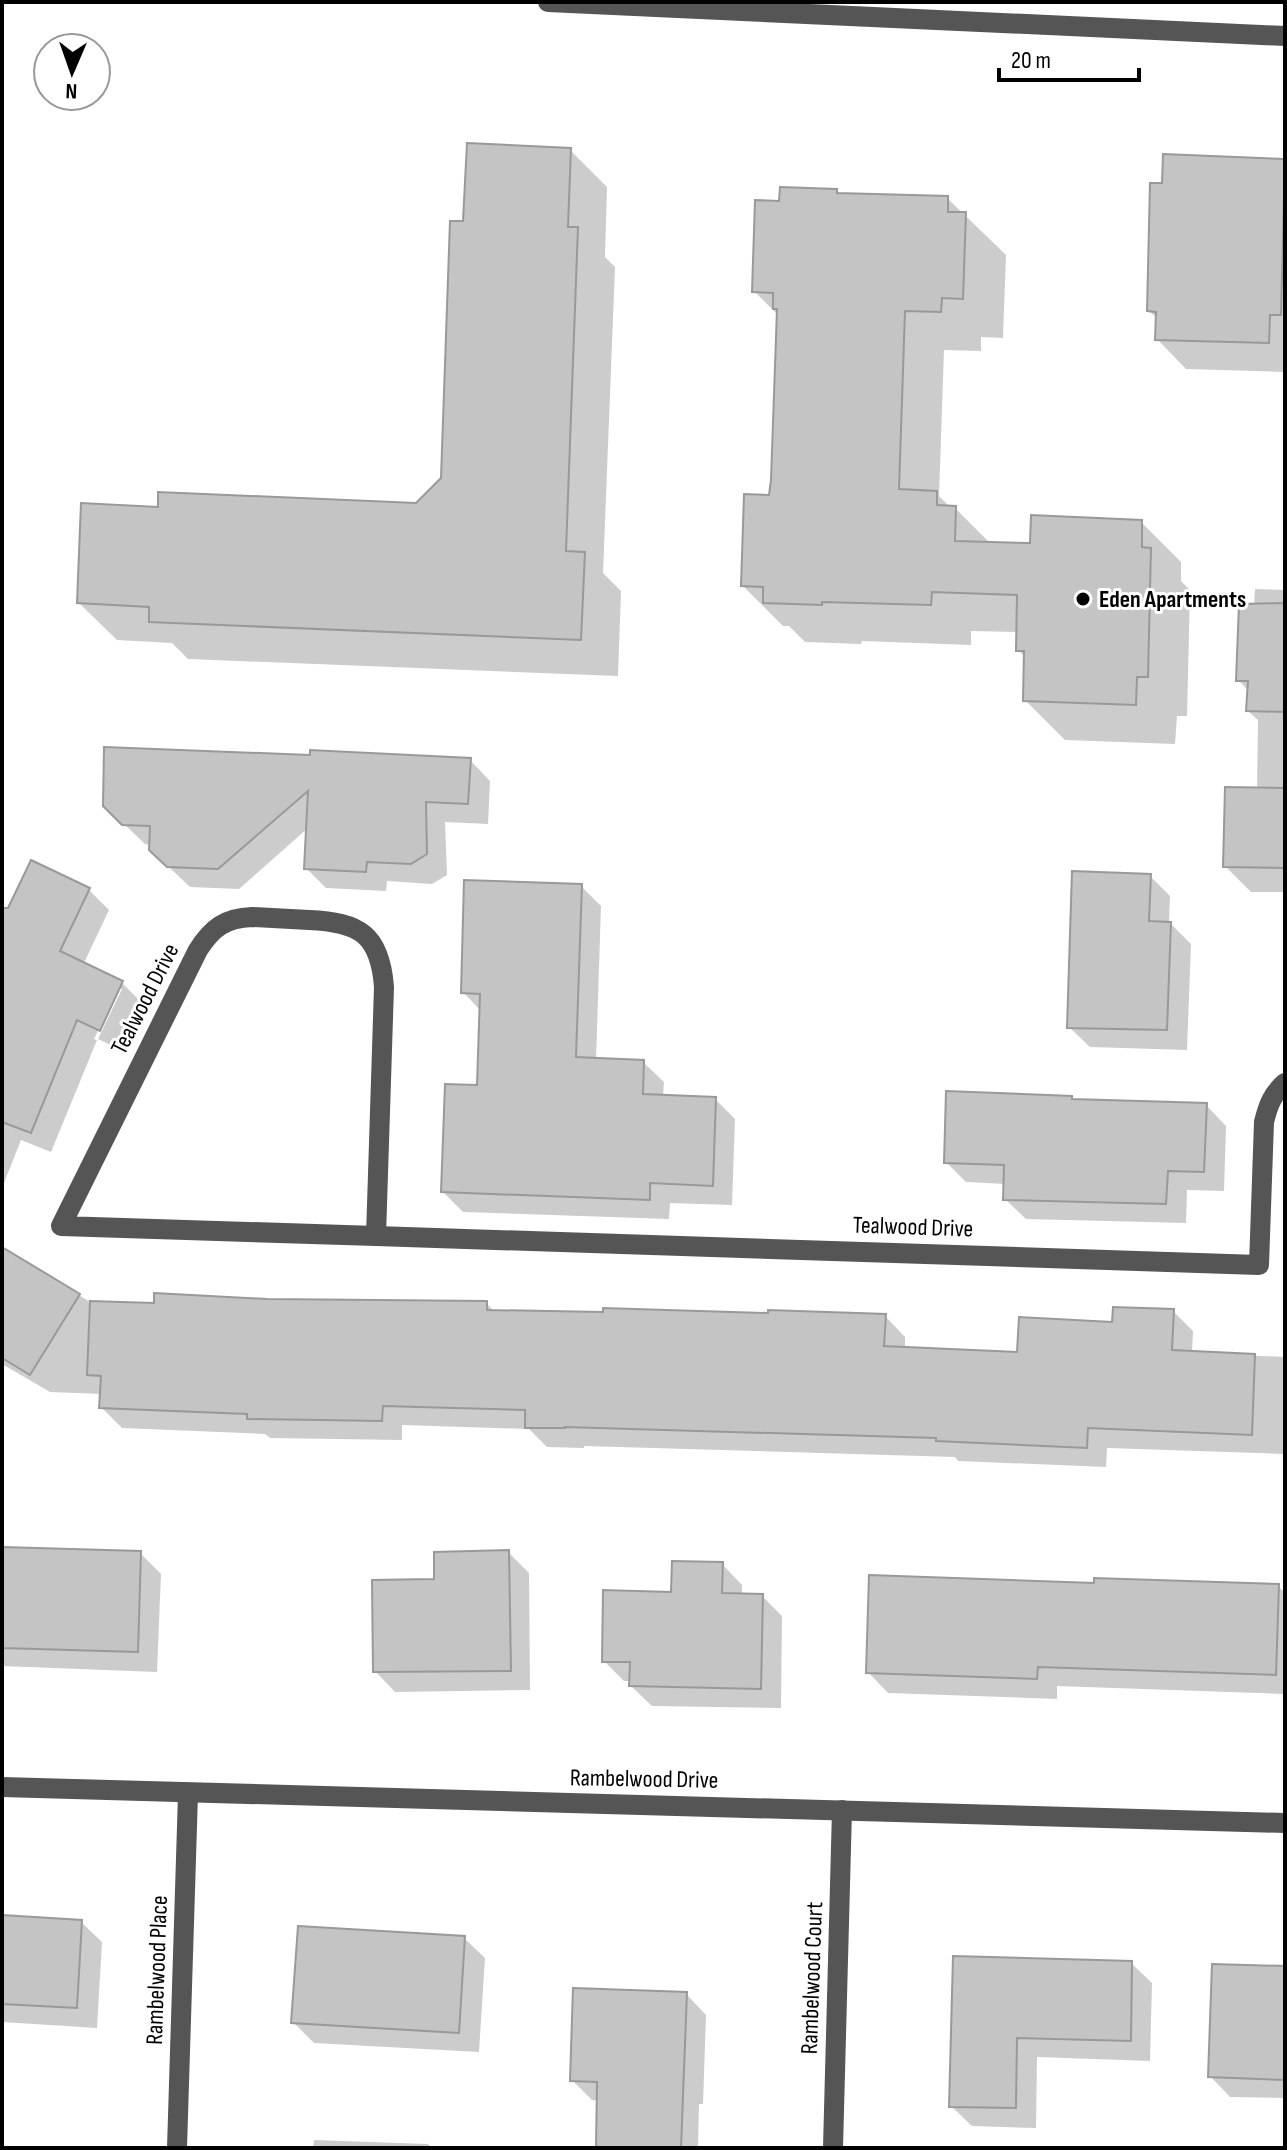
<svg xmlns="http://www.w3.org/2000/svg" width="1287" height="2150" font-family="'Sofia Sans Condensed',sans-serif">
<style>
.shadow{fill:#0003}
.building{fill:#c4c4c4;stroke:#999;stroke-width:2}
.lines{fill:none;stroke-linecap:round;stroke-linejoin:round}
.minor{stroke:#555;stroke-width:20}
.poi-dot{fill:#000;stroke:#fff;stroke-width:3}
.labels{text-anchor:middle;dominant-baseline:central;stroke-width:6;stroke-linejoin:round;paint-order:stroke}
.poi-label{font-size:24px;font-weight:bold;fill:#000;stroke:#fff;text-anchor:start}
.street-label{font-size:24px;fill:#000;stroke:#fff}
</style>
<rect width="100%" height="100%" fill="#fff"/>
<!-- shadow -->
<g class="shadow">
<polygon points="570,150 607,187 605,257 615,267 603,573 621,591 618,676 188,659 172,643 117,640 79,603 159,509 417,505 443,479 465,223"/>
<polygon points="1165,157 1285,161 1285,372 1186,369 1157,339 1158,319 1149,311 1164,185"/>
<polygon points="836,191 840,195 947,198 1006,255 1003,338 981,337 981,351 944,350 939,496 951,508 955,508 991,544 1032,545 1141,522 1181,562 1181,581 1190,590 1187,716 1177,716 1175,744 1065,740 1025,700 1026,658 1018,650 1018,632 971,631 971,645 862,641 861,644 805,642 789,626 783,626 743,586 771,497 779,316 754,291 781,203"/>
<polygon points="1255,589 1285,590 1285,892 1251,892 1225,866 1257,789 1258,720 1248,711 1249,691 1238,680 1254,606"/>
<polygon points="470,760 490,781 488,824 445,822 447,875 432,884 387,881 386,891 326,888 306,868 308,828 239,889 190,887 151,850 152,845 145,844 105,806"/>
<polygon points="1150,876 1170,896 1169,922 1191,944 1187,1050 1090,1047 1069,1027"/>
<polygon points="581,886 601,906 596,1060 643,1062 664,1082 663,1097 715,1099 735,1119 732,1205 670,1203 669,1219 463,1212 443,1192 478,1087 481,1011 463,992"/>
<polygon points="89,890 109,910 83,965 122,983 142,1003 121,1050 98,1039 122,989 118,989 94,1039 97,1040 51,1152 21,1140 2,1188 2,926"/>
<polygon points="1071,1098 1075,1101 1206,1105 1226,1126 1224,1191 1187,1190 1186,1223 1026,1219 1005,1199 1006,1184 966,1182 946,1162"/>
<polygon points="2,1249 92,1303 156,1306 267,1301 486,1303 495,1312 885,1316 905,1337 905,1349 1019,1354 1114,1324 1173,1311 1193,1331 1192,1353 1285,1357 1285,1454 1107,1448 1106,1467 958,1461 955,1457 584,1446 584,1448 547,1447 529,1429 402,1425 402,1440 270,1438 265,1434 122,1428 101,1407 102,1394 50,1392 2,1364"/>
<polygon points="2,1549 140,1553 161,1574 157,1672 2,1666"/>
<polygon points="508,1552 529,1573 530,1690 395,1692 375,1671 436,1581"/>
<polygon points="722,1564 742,1585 742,1596 762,1596 782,1616 781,1708 652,1706 631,1686 632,1681 624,1681 604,1661 673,1594"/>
<polygon points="1096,1585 1278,1586 1285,1593 1285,1694 1057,1686 1057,1699 888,1693 868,1672"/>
<polygon points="2,1917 81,1922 102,1942 97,2028 2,2022"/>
<polygon points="464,1938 485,1958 479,2052 314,2043 294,2023"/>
<polygon points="955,1958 1131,1963 1152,1983 1150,2061 1037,2057 1036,2128 972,2126 951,2106"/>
<polygon points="1285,1968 1285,2098 1230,2097 1210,2076"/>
<polygon points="686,1994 706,2015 703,2104 699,2104 698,2148 598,2148 599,2101 592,2100 572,2080"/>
<polygon points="314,2140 428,2144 432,2148 313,2148"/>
</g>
<!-- building -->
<g class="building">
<polygon points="467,143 571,148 568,227 578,227 566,551 585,552 581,640 149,622 149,607 77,603 81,503 158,507 158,492 416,503 441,478 450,221 463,221"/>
<polygon points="1163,154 1285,159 1281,315 1270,315 1269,343 1155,340 1156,312 1147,311 1150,183 1162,183"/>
<polygon points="780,187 837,189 837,193 948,196 948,212 966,212 963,299 942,298 941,312 905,311 899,489 937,491 937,505 956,506 955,541 1030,543 1031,515 1142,520 1142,547 1151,548 1148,677 1137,677 1136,705 1023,701 1024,651 1016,651 1017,595 932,592 931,605 822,602 822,605 763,603 763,587 741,586 744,494 769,495 771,480 777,309 773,309 773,293 752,292 755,200 779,201"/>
<polygon points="1285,603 1285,712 1246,711 1248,681 1236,681 1239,604"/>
<polygon points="104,747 310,755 310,750 471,758 468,804 426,802 427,854 411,864 367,862 366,872 304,869 308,791 218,869 167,867 149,850 150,826 122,825 103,806"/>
<polygon points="1225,787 1285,788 1285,868 1223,867"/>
<polygon points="31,860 90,888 60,951 123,981 100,1031 77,1020 31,1133 2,1122 2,908 8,908"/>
<polygon points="1072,871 1151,874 1149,921 1171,922 1167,1030 1067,1028"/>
<polygon points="464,880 582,884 576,1057 644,1060 643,1094 716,1097 713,1186 650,1183 650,1200 441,1192 445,1084 477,1085 480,994 461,993"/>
<polygon points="946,1091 1072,1096 1072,1099 1207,1103 1204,1172 1168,1171 1166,1204 1003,1200 1004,1165 944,1163"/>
<polygon points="2,1247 80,1294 30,1375 2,1358"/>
<polygon points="154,1293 267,1299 487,1301 487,1310 603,1312 603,1308 768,1313 768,1310 886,1314 884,1346 1017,1352 1019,1317 1112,1322 1113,1307 1174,1309 1172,1350 1255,1354 1252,1435 1088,1428 1087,1448 936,1441 936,1438 565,1427 565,1428 525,1428 525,1410 383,1406 382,1421 247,1419 247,1414 99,1408 101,1376 87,1375 90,1301 154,1303"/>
<polygon points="2,1547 141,1551 138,1652 2,1648"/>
<polygon points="509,1550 511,1671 373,1672 372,1580 434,1579 434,1552"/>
<polygon points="672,1561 723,1562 722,1593 763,1594 761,1689 629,1686 630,1662 602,1662 603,1590 671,1592"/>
<polygon points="869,1575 1094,1583 1094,1578 1279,1584 1276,1675 1038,1667 1037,1679 866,1673"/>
<polygon points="2,1915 82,1920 77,2008 2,2004"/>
<polygon points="298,1926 465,1936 459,2033 291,2023"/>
<polygon points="953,1956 1132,1961 1131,2041 1017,2038 1016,2108 949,2107"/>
<polygon points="1212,1964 1285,1966 1285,2080 1208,2077"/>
<polygon points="573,1988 687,1992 681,2148 596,2148 597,2082 570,2081"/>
</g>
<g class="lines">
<!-- minor -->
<g class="minor">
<polyline points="548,2 1285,36"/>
<path d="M252,917c19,1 38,2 57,3 50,2 71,14 75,67l-8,249 -315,-10 137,-276c14,-22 27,-32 54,-33z"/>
<path d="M376,1236l883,29 5,-143c4,-16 8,-28 21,-39"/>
<path d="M2,1787c427,16 855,23 1283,36"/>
<polyline points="177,2148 188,1794"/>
<polyline points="833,2148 842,1810"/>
</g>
</g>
<!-- markers -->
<circle class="poi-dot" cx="1083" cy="599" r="8"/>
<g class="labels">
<!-- poi labels -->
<g class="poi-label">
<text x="1099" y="599">Eden Apartments</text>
</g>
<!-- street labels -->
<g class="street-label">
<text transform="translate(145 999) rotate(-63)">Tealwood Drive</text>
<text transform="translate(913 1227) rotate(2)">Tealwood Drive</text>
<text transform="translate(644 1779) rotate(1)">Rambelwood Drive</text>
<text transform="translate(157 1970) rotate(-88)">Rambelwood Place</text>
<text transform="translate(812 1978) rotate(-88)">Rambelwood Court</text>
</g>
</g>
<!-- border -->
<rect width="1287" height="2150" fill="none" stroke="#000000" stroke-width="8"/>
<!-- north arrow -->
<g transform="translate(72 72) rotate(182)"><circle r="38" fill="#ffffff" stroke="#999999" stroke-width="2"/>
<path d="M0-6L14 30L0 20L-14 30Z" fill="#000000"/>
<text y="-12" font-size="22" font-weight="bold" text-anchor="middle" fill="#000000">N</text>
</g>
<!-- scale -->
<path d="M999 68v12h140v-12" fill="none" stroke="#000000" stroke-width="4"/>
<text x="1011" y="68" font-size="24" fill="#000000" stroke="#ffffff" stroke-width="6" paint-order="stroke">20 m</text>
</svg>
